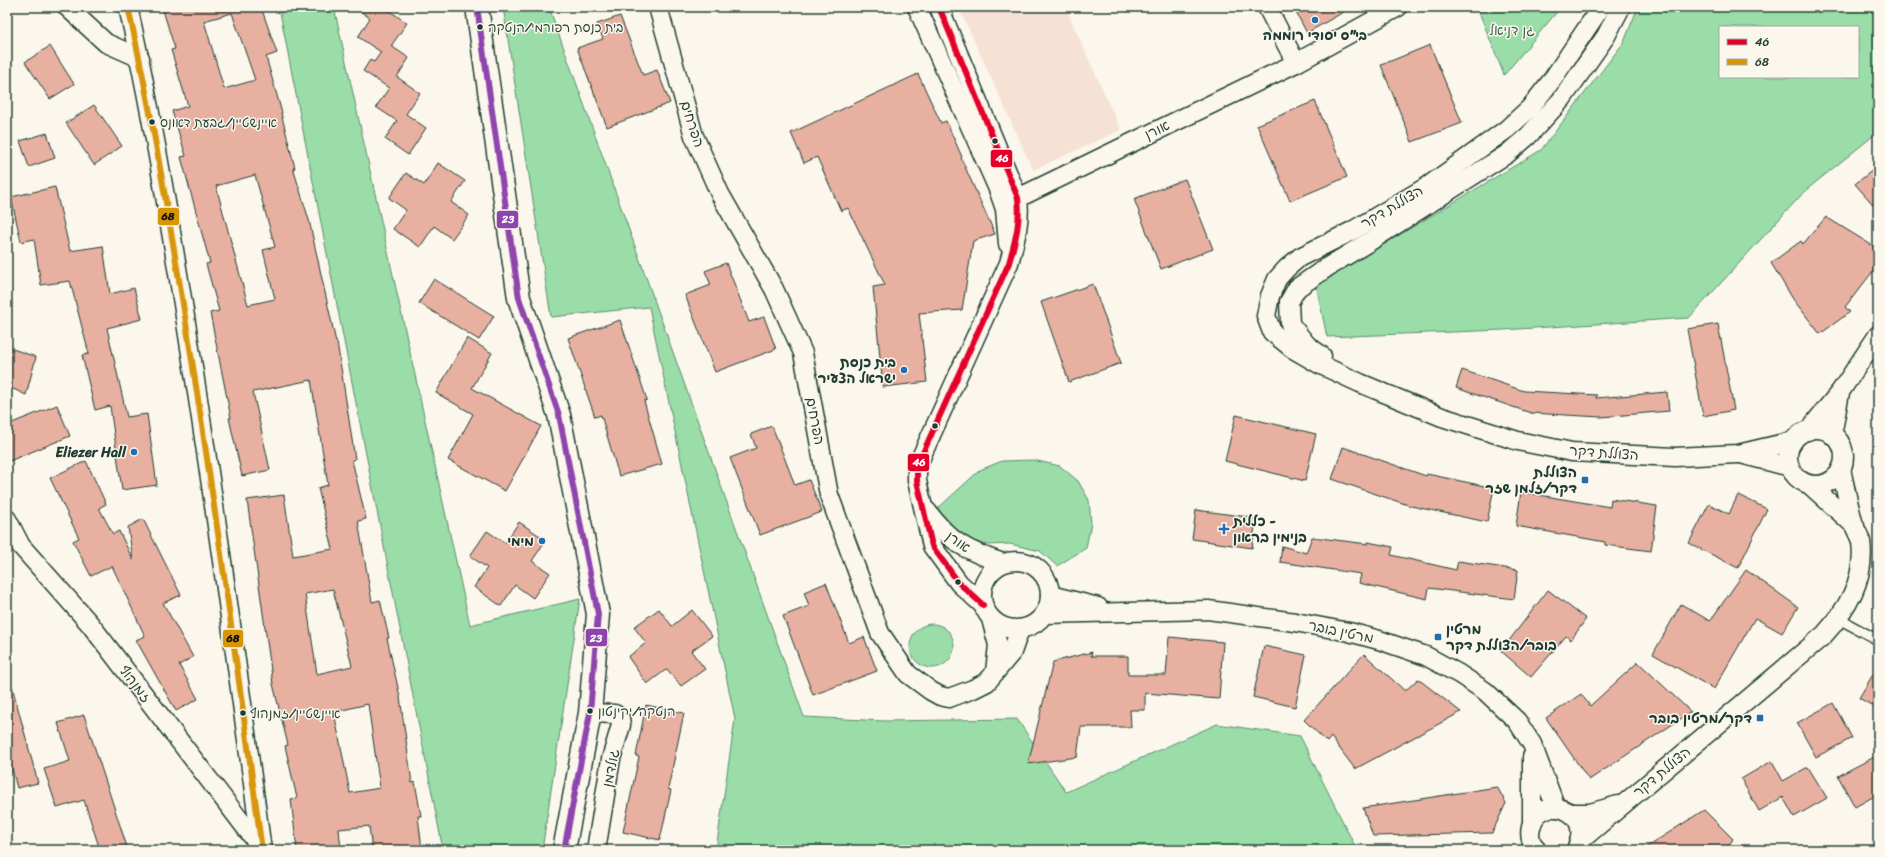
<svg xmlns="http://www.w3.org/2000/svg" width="1885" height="857" font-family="Sriracha,'Playpen Sans Hebrew',sans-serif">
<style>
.built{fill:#f5e2d5}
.green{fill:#9adda8;stroke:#5c8d6e;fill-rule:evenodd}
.building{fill:#e8b0a0;stroke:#1f3d34;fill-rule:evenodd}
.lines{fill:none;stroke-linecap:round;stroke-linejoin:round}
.lane-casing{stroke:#1f3d34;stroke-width:12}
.street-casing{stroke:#1f3d34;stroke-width:21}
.secondary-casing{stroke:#1f3d34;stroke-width:25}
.lane{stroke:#fbf7ec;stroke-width:9}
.street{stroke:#fbf7ec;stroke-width:18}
.secondary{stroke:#fbf7ec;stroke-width:22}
.bus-1-casing{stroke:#fbf7ec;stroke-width:9}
.bus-2-casing{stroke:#fbf7ec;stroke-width:9}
.bus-3-casing{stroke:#fbf7ec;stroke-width:9}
.bus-1{stroke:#e4002b;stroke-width:6}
.bus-2{stroke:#d79608;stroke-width:6}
.bus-3{stroke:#8e44ad;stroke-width:6}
.poi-dot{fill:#1f6fb2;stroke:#fbf7ec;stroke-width:1.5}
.bus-dot{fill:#1f3d34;stroke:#fbf7ec;stroke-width:1.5}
.labels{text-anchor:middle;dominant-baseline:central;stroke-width:3;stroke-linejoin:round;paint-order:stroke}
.bus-label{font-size:13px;fill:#1f3d34;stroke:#fbf7ec;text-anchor:start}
.park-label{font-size:14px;fill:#385d4b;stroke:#fbf7ec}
.poi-label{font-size:14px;font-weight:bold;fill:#1f3d34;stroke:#fbf7ec;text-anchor:end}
.street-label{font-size:14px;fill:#1f3d34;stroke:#fbf7ec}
.line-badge{stroke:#fbf7ec;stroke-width:1.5}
.badge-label{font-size:11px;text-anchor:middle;font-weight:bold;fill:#fff}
.pale-badge-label{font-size:11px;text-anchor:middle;font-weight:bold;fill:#111}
</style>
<rect width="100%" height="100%" fill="#fbf7ec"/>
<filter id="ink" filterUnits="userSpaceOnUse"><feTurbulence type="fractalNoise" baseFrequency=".025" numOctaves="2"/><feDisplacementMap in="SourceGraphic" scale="8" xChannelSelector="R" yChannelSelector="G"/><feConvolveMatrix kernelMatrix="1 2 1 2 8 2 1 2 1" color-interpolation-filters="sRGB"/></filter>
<g filter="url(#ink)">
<!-- built -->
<polygon class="built" points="961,7 1065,7 1121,130 1033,170 959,8"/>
<!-- green -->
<g class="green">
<polygon points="279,7 334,7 470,625 580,599 542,850 443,850"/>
<polygon points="503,7 549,7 804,717 885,721 1017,719 1066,792 1217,724 1300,736 1357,850 716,850 735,719 649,307 551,317"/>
<polygon points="1477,7 1561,7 1504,75"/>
<path d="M1638,7h240v125l-73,59 -116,127 -186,12 -176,7 -11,-52 225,-135 83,-108zM1720,27h138v50h-138z"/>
<polygon points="1033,460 1060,466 1078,481 1089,500 1091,523 1086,548 1057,566 1040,551 1010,544 988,545 976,542 959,534 944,523 936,510 980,470 1002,461"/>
<circle cx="932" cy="646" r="22"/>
</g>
<!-- building -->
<g class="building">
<path d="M162,7h99l16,46 -11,4 16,56h-1l14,55h-2l16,52 27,122h1l18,117 -3,1 14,59 -8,2 14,81 8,-2 9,38h-2l13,59 12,86 3,-1 6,34h-3l4,34h-50l-3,-24 -30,3 2,21h-44l-6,-51 6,-1 -12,-52 3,-1 -15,-61 -26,-184 37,-5 9,61 40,-7 -15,-61 10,-3 -17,-105 -58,12 17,78 -28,6 -13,-58h2l-21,-105 9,-2 -13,-47 4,-1 -29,-106 5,-1 -14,-45 16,-5 -17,-56 4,-1zM232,13l23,67 -31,9 -20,-68zM255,175l20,72 -12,3 12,49 -27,6 -32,-119zM333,589l19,77 -35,8 -12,-80zM368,704l12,84 -30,5 -16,-81z"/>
<polygon points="354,7 384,7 407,23 391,46 409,58 397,77 420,93 406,114 426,128 408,155 385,139 397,121 376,107 389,88 363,71 370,60 374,62 381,52 358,37 370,18"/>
<polygon points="1293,7 1352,7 1307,33"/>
<polygon points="620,16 643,75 657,70 670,103 607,127 577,48 603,39 597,24"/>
<polygon points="1430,45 1462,123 1412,142 1381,65"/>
<polygon points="50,46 74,84 50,99 25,62"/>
<polygon points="918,74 941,123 946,121 962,157 961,158 995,234 973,241 962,310 919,313 927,382 883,387 873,287 885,285 848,208 841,211 817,157 804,163 791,133"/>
<polygon points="1315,101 1347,177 1290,201 1257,125"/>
<polygon points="94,105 122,146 94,165 66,123"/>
<polygon points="47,133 55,158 29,167 20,141"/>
<polygon points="438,163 465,181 451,202 469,215 452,239 434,226 420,247 393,229 406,210 389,198 406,173 424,185"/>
<polygon points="1878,166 1878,210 1855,184"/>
<polygon points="1185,179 1213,249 1161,269 1134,199"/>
<polygon points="55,187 70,251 103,246 110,294 134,288 142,319 107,328 127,417 147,414 157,485 122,490 110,406 95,410 82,355 89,354 70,281 41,285 34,239 21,242 11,197"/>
<polygon points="1826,217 1878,249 1878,265 1845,307 1850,312 1820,334 1793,299 1771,263 1801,241 1803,244"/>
<polygon points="726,263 749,322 764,317 776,349 715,372 685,295 711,285 705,271"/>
<polygon points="434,279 494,316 479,340 419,303"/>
<polygon points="1093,284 1121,363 1069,382 1041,302"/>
<polygon points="620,320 647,400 644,401 662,464 619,476 601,415 595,417 568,338"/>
<polygon points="1718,324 1734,410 1703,416 1687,329"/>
<polygon points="467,338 492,353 472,388 541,426 505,491 448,460 473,414 436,393"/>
<polygon points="7,347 36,357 26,395 7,386"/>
<polygon points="1462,370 1524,391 1597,395 1596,398 1667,392 1669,411 1601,417 1531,413 1456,388"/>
<polygon points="57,405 70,436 7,462 7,425"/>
<polygon points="1236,415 1316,434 1305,481 1225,461"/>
<polygon points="772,426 795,485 809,480 822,512 760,535 730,458 756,448 751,434"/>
<polygon points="1343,447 1426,476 1427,474 1494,488 1487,522 1411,506 1332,479"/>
<polygon points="86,461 106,504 99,508 113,534 119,531 133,560 128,527 143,519 181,595 163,603 193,657 179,665 198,699 176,711 136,640 145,636 112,566 91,576 73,541 79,538 50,478"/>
<polygon points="1521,492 1610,507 1611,499 1657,506 1651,551 1605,545 1605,542 1516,526"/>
<polygon points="1738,495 1767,509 1738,568 1689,543 1709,504 1729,514"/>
<polygon points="1196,510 1256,518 1252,548 1192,539"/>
<polygon points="519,522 546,540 532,561 550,573 533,598 515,585 501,606 474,587 487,568 470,556 487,531 505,543"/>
<polygon points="1312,537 1368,544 1368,542 1393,547 1391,555 1456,570 1458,561 1518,570 1514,599 1429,588 1427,599 1359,583 1361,574 1280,562 1282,546 1306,553"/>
<polygon points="1746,570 1798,607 1782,633 1755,618 1714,689 1653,654 1681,604 1710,621"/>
<polygon points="826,583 849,643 864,637 877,671 813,695 783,616 809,606 804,592"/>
<polygon points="1548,590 1586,619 1571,640 1566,636 1531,677 1501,651"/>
<polygon points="659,609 672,626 692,610 712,636 691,651 705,669 681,686 667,669 647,684 628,657 646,643 634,627"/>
<polygon points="1169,637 1223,642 1219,699 1145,693 1145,710 1130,710 1131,727 1081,727 1077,757 1028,764 1053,662 1092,652 1091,656 1128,656 1128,675 1166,675"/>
<polygon points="1264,646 1306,655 1295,707 1253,697"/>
<polygon points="1364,654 1405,691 1418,679 1461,712 1355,769 1331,737 1327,742 1304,720"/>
<polygon points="1638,662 1691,712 1589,780 1546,718 1581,694 1590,706"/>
<polygon points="1878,666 1878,709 1859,698"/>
<polygon points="12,686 38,783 17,788 7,749 7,687"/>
<polygon points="1833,703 1852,738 1816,757 1797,723"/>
<polygon points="646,705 684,713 668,789 671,790 660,840 623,832 639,757 636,756"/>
<polygon points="84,715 128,850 100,850 84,800 57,808 44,769 70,761 58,723"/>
<polygon points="1878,755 1878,794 1855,807 1838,776"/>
<polygon points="1772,761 1783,781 1808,767 1827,798 1794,817 1783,797 1759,811 1741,779"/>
<polygon points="1497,787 1506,803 1492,833 1373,836 1363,808"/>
<polygon points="1704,810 1733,839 1726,850 1642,850"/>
</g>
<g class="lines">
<!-- lane casing -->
<g class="lane-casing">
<polyline id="lane" points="1839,619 1878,640"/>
</g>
<!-- street casing -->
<g class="street-casing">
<g id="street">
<polyline points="67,7 106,43 140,58"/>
<path d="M128,7c22,96 38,194 54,291 30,184 55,368 80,552"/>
<polyline points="658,7 694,136 720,194 774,289 803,353 829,495 880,633 908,674 931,691 940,696 949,698 973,689 987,682 1012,652 1020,629"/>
<polyline points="917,7 998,189 1005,209 1008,244"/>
<path d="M939,7l79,191c3,23 -3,43 -9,65l-92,203v15l15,65 27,37 24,22"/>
<polyline points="1601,7 1552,80 1530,108 1507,129 1428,186 1352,231 1300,257 1287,268 1277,279 1270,296 1266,316 1272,332 1293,349 1319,364 1360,383 1442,417 1518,441 1572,452 1675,457 1738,454 1793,441"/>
<polyline points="1296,63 1398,7"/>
<polyline points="998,189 1010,196 1018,198 1296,63 1267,7"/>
<polyline points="1322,356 1307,345 1290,324 1289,302 1297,288 1329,266 1372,240 1507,154 1528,136 1562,99 1606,36 1621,7"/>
<circle cx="1816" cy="457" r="28"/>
<polyline points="1808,431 1840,392 1878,335"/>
<polyline points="1832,435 1840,393"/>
<polyline points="1741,454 1790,467"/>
<polyline points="1810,485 1855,526"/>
<path d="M927,511c23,31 39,40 76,52"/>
<polyline points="7,519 21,546 90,624 262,849"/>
<circle cx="1016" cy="595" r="34"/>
<polyline points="1050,595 1098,607"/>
<polyline points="1045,614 1208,610 1295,622 1349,632 1379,640 1426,656 1459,674 1485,691 1517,721 1532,744 1556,808"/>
<polyline points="991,619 998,645 995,672"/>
<polyline points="590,713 615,714 620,718 621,725 611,759 596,850"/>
<polyline points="1571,813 1590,813 1618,805"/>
<polyline points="1532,824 1532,757"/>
<path d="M1581,840l243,-205c23,-25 42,-57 37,-93 -1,-6 -5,-11 -7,-17 -5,-18 -9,-38 -13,-56"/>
<path d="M1537,850c-6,-6 -8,-15 -6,-23 8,-35 64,-18 46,20"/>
</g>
</g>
<!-- secondary casing -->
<g class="secondary-casing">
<polyline id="secondary" points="477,7 519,298 559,415 598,614 590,713 564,850"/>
</g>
<!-- lane -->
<use href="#lane" class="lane"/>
<!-- street -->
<use href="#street" class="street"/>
<!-- secondary -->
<use href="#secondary" class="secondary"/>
<!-- bus-1 casing -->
<g class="bus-1-casing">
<path id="bus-1" d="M939,7l79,191c3,23 -3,43 -9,65l-92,203v15l15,65 27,37 24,22"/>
</g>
<!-- bus-2 casing -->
<g class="bus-2-casing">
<path id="bus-2" d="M128,7c22,96 38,194 54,291 30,184 55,368 80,552"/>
</g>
<!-- bus-3 casing -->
<g class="bus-3-casing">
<polyline id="bus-3" points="477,7 519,298 559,415 598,614 590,713 564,850"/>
</g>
<!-- bus-1 -->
<use href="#bus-1" class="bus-1"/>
<!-- bus-2 -->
<use href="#bus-2" class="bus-2"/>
<!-- bus-3 -->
<use href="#bus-3" class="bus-3"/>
</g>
</g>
<!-- markers -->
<g class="poi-dot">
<circle cx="1315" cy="20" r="4"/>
<circle cx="904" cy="370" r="4"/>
<circle cx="134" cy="452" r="4"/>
<rect x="1581" y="476" width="8" height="8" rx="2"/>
<path d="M1222 523h4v4h4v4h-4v4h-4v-4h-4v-4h4z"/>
<circle cx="542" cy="541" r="4"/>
<rect x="1434" y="633" width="8" height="8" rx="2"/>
<rect x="1756" y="714" width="8" height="8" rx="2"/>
</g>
<g class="bus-dot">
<circle cx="480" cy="27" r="3.5"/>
<circle cx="152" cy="122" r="3.5"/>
<circle cx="995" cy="141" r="3.5"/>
<circle cx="935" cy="426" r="3.5"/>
<circle cx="958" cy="582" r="3.5"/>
<circle cx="590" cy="711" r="3.5"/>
<circle cx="243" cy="713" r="3.5"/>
</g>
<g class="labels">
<!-- bus labels -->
<g class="bus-label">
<text x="488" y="27">בית כנסת רפורמי/הנטקה</text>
<text x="160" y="122">איינשטיין/גבעת דאונס</text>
<text x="598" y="711">הנטקה/יקינטון</text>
<text x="250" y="713">איינשטיין/זמנהוף</text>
</g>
<!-- park labels -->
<g class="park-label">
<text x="1512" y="30">גן דניאל</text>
</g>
<!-- poi labels -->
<g class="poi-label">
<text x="1315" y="35" text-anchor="middle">בי"ס יסודי רוממה</text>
<text x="896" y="362">בית כנסת<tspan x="896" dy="16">ישראל הצעיר</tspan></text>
<text x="126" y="452">Eliezer Hall</text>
<text x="1577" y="472">הצוללת<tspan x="1577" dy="16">דקר/זלמן שזר</tspan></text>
<text x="1233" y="521" text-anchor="start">כללית -<tspan x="1233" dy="16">בנימין בראון</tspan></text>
<text x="534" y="541">מימי</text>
<text x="1446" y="629" text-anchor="start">מרטין<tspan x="1446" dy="16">בובר/הצוללת דקר</tspan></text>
<text x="1752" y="718">דקר/מרטין בובר</text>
</g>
<!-- street labels -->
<g class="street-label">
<text transform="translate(692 124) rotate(72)">הפרחים</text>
<text transform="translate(1157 130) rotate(-26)">אורן</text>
<text transform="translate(1392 207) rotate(-31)">הצוללת דקר</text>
<text transform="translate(815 421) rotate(79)">הפרחים</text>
<text transform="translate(1604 453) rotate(4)">הצוללת דקר</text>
<text transform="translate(958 542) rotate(35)">אורן</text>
<text transform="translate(1341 632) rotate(12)">מרטין בובר</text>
<text transform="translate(135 684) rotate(53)">זמנהוף</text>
<text transform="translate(611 768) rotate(-79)">גולדמן</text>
<text transform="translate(1662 772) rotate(-40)">הצוללת דקר</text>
</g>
</g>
<g class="line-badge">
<rect x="990" y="149" width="23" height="19" rx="4" fill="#e4002b"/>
<rect x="157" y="207" width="23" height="19" rx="4" fill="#d79608"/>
<rect x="496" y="210" width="23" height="19" rx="4" fill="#8e44ad"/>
<rect x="907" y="453" width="23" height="19" rx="4" fill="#e4002b"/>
<rect x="585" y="628" width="23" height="19" rx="4" fill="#8e44ad"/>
<rect x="222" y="629" width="22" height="19" rx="4" fill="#d79608"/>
</g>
<g class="badge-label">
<text x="1002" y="162">46</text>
<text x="508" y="223">23</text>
<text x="919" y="466">46</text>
<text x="596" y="642">23</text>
</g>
<g class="pale-badge-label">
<text x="168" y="220">68</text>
<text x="233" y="642">68</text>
</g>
<!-- margin -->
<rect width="1885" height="857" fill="none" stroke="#fbf7ec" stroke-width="24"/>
<rect x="12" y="12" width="1861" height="833" fill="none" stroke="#1f3d34" stroke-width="1.5" filter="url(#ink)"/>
<!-- legend -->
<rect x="1719" y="26" width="140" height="52" fill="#fbf7ec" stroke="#a3ada2"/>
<rect x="1727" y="39" width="20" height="6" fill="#e4002b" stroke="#a3ada2"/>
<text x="1755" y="46" font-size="12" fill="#1f3d34">46</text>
<rect x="1727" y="59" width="20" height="6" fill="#d79608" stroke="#a3ada2"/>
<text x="1755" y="66" font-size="12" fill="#1f3d34">68</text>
</svg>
